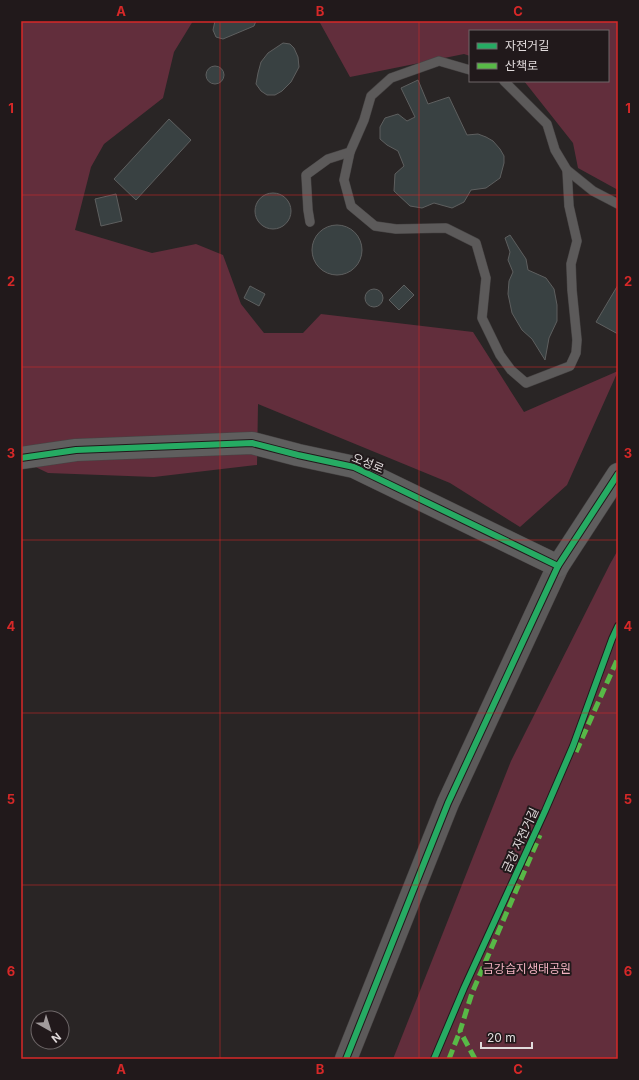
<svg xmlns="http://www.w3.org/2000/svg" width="639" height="1080" font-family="Inter,'Noto Sans KR',sans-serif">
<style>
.green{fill:#622e3c}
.building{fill:#394142;stroke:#5e5f5f}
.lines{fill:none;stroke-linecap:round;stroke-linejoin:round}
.service-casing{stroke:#464343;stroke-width:10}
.tertiary-casing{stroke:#464343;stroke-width:23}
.secondary-casing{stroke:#464343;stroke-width:23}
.service{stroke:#5c5a5a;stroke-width:9}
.tertiary{stroke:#5c5a5a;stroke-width:22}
.secondary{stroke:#5f5e5e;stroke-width:22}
.quiet{stroke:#58b947;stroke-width:5;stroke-dasharray:10 5;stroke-linecap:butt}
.cycleway-casing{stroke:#21191b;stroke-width:8}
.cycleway{stroke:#26ab63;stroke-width:6}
.grid{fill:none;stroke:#d62828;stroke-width:1;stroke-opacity:0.55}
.labels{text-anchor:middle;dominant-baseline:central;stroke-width:4;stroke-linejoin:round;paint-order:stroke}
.street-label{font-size:12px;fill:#e1dbdc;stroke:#21191b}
.park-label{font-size:12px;fill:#f2b2c0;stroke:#21191b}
.neatline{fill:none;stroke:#d62828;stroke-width:1.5}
.grid-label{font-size:13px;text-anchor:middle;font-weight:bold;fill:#d62828}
</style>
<rect width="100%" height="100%" fill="#292525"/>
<!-- green -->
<g class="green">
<polygon points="21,21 193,21 174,52 163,98 104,144 91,167 75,230 152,253 196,244 223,255 241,304 264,333 303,333 321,314 473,332 524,412 618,371 567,485 520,527 450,483 258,404 257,465 154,477 48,473 21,460"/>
<polygon points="319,21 618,21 618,190 578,168 573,143 524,81 608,81 608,31 470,31 470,56 464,54 350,77"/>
<polygon points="618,550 618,1059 393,1059 511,761 610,564"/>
</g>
<!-- building -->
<g class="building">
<polygon points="215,21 256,21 254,26 223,39 216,37 213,30"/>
<polygon points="283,43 290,44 294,48 298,57 299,67 291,82 282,91 275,95 267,95 261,91 256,84 258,73 261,62 268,53"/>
<circle cx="215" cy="75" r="9"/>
<polygon points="418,80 428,104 449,97 467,135 478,134 486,137 493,141 500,149 504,156 504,163 500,178 486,188 471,190 464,202 452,208 434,203 422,208 410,206 394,191 395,174 404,166 398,151 387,145 380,139 380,127 385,118 398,114 407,121 415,117 401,88"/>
<polygon points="169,119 191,140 136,200 114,179"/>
<circle cx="273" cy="211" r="18"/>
<polygon points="116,194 122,221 101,226 95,199"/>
<circle cx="337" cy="250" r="25"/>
<polygon points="510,235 526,259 528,270 546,278 554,289 557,305 557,321 549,338 545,360 532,339 522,330 512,313 508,294 509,281 513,272 508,260 510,252 505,238"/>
<polygon points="404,285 414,295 399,310 389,300"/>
<polygon points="618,285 618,334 596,322"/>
<polygon points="250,286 265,294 259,306 244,298"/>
<circle cx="374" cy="298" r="9"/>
</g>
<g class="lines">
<!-- service casing -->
<g class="service-casing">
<g id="service">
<polyline points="504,81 547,124 555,150 567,170 593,191 618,204"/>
<polyline points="350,152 344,180 351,206 375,226 396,229 446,228 476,243 486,278 482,318 500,355 511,370 526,383 570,366 576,353 577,340 572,290 571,264 577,241 569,206 567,170"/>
<polyline points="310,222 308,210 306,175 328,159 350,152 364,120 371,96 391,78 439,61 470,70"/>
</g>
</g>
<!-- tertiary casing -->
<g class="tertiary-casing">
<polyline id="tertiary" points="346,1059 448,803 558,566"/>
</g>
<!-- secondary casing -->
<g class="secondary-casing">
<polyline id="secondary" points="21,458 76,450 252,443 298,455 354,467 558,566 618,474"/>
</g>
<!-- service -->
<use href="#service" class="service"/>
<!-- tertiary -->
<use href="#tertiary" class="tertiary"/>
<!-- secondary -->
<use href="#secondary" class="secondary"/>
<!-- quiet -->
<g class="quiet">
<polyline points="576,752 618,658"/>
<polyline points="449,1059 460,1031"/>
<polyline points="475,1059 460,1031 472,993 540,835"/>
</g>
<!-- cycleway casing -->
<g class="cycleway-casing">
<g id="cycleway">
<polyline points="21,458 76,450 252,443 298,455 354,467 558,566"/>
<polyline points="346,1059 448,803 558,566 618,474"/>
<polyline points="434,1059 464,988 545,811 573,746 612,639 618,626"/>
</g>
</g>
<!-- cycleway -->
<use href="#cycleway" class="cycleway"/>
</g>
<!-- grid -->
<path class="grid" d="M220,21v1038M419,21v1038M21,195h597M21,367h597M21,540h597M21,713h597M21,885h597"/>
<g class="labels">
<!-- street labels -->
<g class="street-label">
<text transform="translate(368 463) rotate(22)">오성로</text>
<text transform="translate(520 840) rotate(-65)">금강 자전거길</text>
</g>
<!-- park labels -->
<g class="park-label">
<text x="527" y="968">금강습지생태공원</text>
</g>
</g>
<!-- border -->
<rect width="639" height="1080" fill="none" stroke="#21191b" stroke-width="44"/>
<!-- legend -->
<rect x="469" y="30" width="140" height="52" fill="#21191b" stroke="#6e6768"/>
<rect x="477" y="43" width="20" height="6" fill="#26ab63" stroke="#6e6768"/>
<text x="505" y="50" font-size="12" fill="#e1dbdc">자전거길</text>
<rect x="477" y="63" width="20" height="6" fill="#58b947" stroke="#6e6768"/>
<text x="505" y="70" font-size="12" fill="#e1dbdc">산책로</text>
<!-- north arrow -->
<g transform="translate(50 1030) rotate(141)"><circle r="19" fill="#21191b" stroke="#6e6768"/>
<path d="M0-3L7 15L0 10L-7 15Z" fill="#a19b9c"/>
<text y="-6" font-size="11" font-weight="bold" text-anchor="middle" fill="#e1dbdc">N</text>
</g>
<!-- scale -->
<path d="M481 1042v6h51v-6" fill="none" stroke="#e1dbdc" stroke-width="2"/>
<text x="487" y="1042" font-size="12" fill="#e1dbdc" stroke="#21191b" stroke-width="3" paint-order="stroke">20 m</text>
<rect x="22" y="22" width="595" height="1036" class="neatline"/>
<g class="grid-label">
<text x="121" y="16">A</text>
<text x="320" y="16">B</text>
<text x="518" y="16">C</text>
<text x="11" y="113">1</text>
<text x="628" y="113">1</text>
<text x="11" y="286">2</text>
<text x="628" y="286">2</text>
<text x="11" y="458">3</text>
<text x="628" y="458">3</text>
<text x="11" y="631">4</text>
<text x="628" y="631">4</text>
<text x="11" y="804">5</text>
<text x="628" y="804">5</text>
<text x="11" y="976">6</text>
<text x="628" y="976">6</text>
<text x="121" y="1074">A</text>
<text x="320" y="1074">B</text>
<text x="518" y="1074">C</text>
</g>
</svg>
